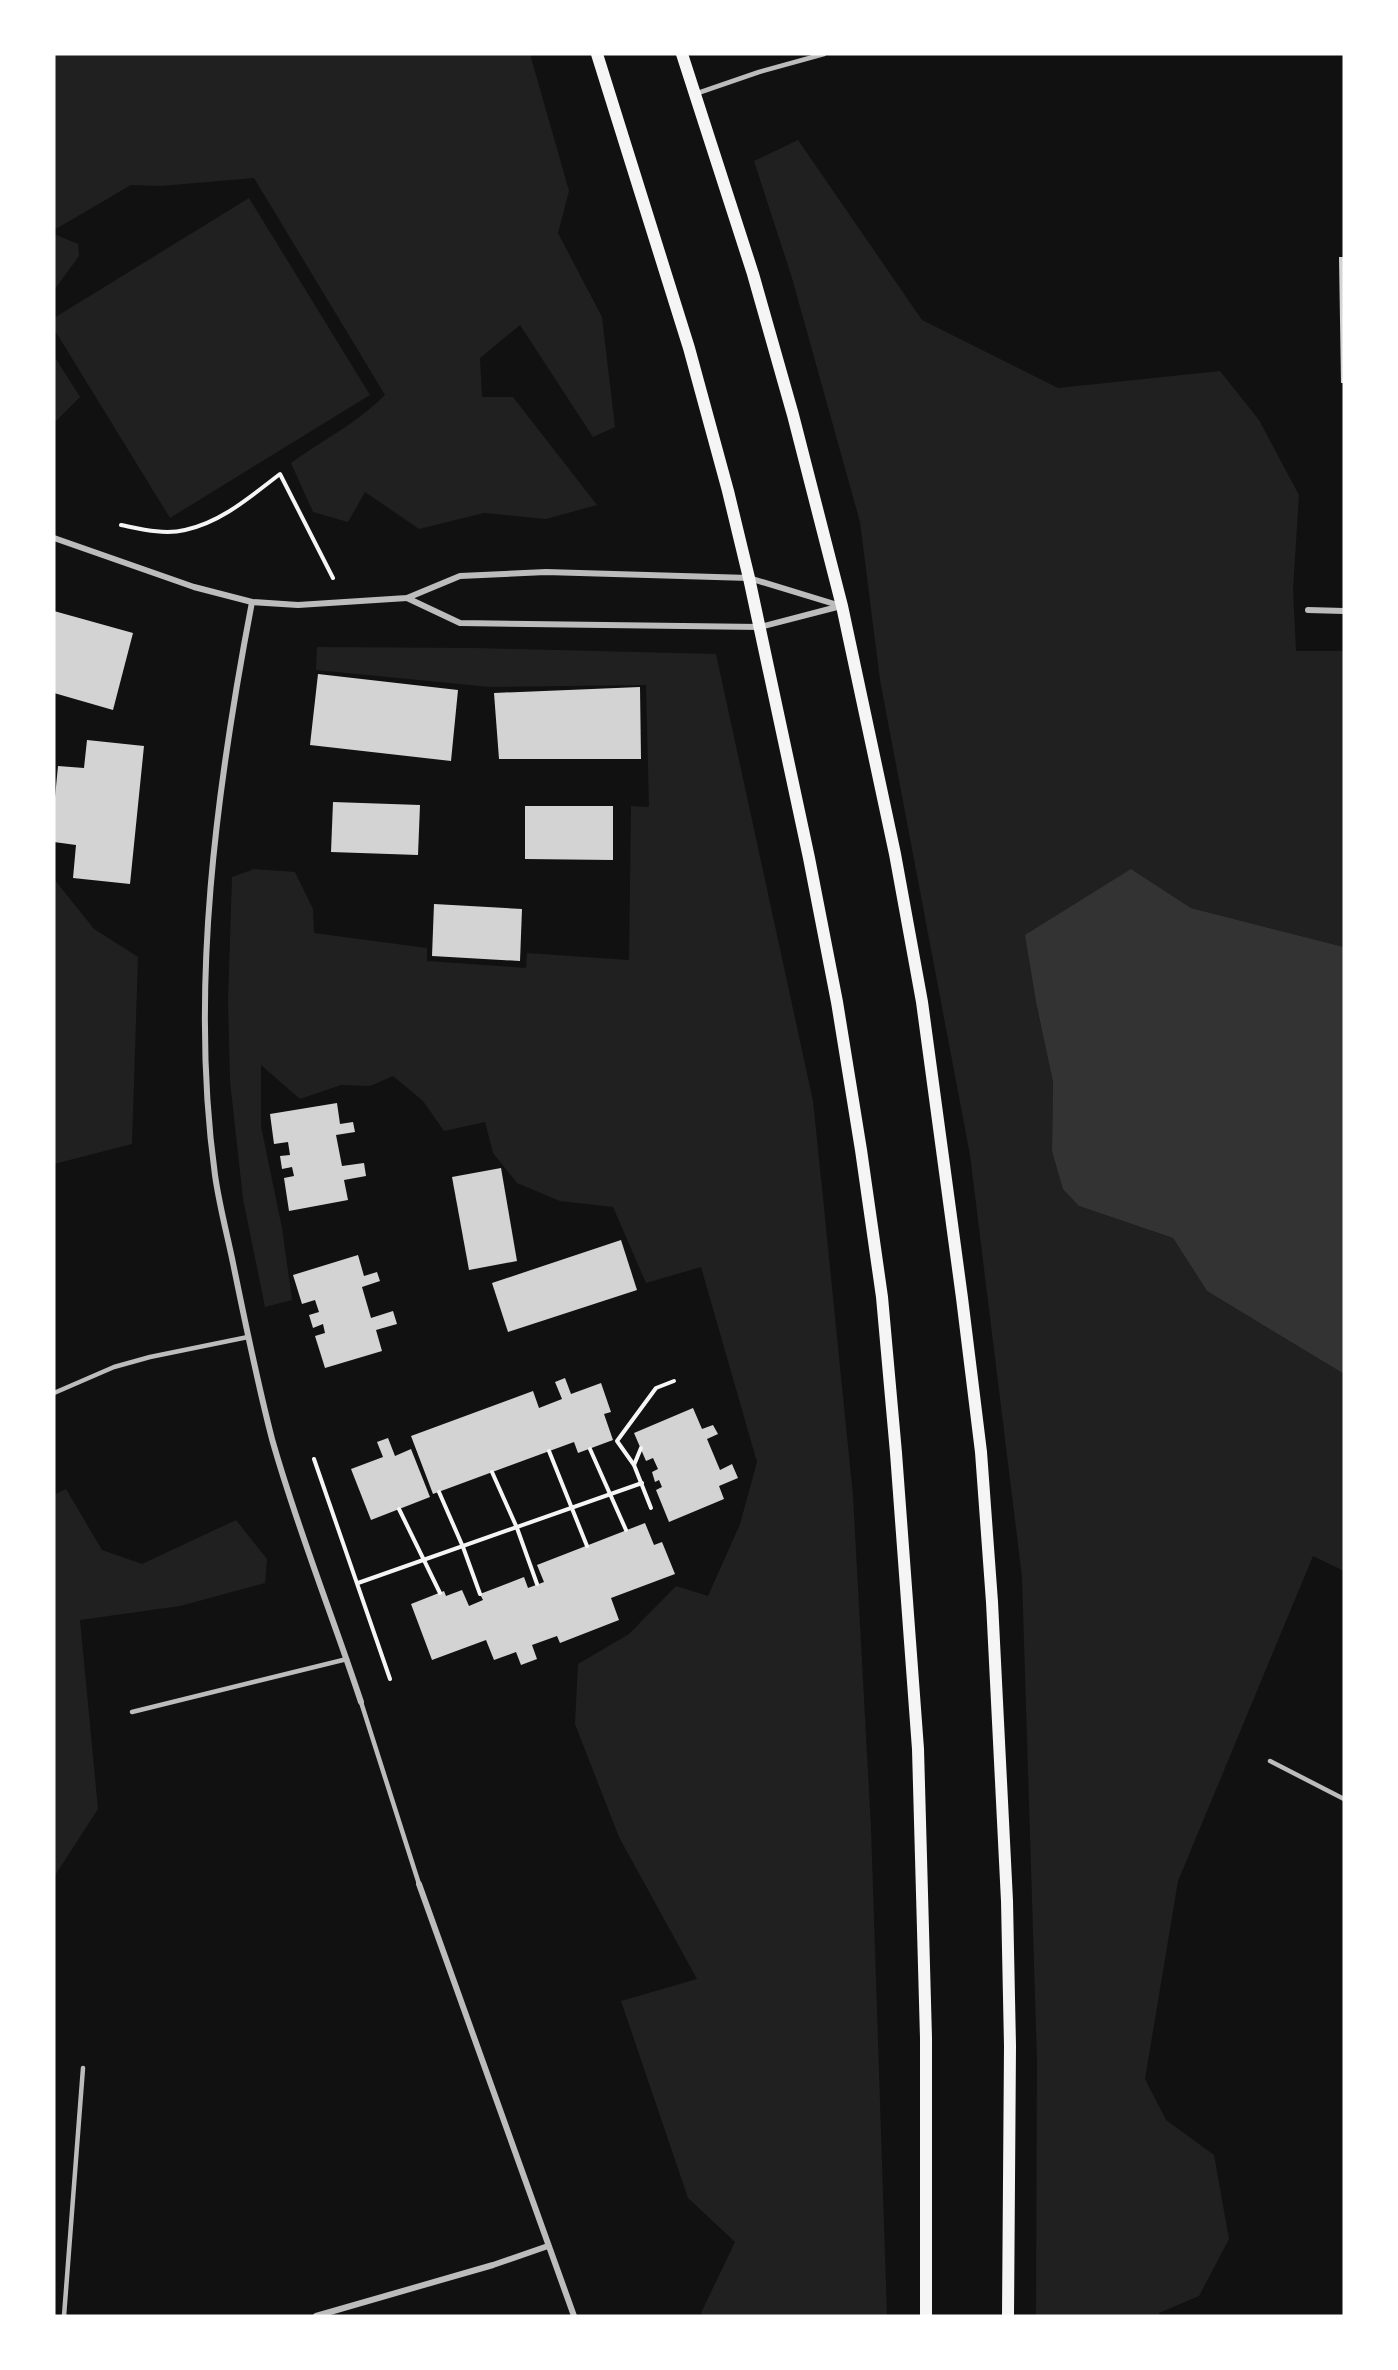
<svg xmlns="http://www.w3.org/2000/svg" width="1398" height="2370" font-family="'Noto Serif',serif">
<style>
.green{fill:#202020}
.water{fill:#333}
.building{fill:#d3d3d3}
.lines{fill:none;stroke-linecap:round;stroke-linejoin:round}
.path{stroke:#f5f5f5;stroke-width:4}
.service{stroke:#bcbcbc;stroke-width:4.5}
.minor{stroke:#bcbcbc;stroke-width:6}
.secondary{stroke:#f5f5f5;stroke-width:12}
</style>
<rect width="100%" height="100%" fill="#111"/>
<!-- green -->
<g class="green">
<path d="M54,54h476l39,137 -11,42 44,84 13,110 -22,10 -73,-112 -40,33 2,39h31l84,108 -51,14 -62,-6 -65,16 -54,-37 -17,30 -35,-10 -22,-49c33,-24 65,-39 94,-68l-131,-217 -93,8 -30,-1 -77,45z"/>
<polygon points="798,140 922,320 1058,388 1220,371 1259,420 1299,495 1293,589 1296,651 1344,651 1344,947 1191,908 1131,869 1037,1007 1053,1082 1052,1151 1079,1206 1173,1238 1207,1291 1344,1374 1344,1571 1313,1556 1178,1881 1145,2079 1166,2120 1214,2155 1229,2239 1199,2296 1159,2313 1160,2316 1036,2316 1037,2060 1022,1577 970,1155 880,680 860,522 792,278 754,161"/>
<polygon points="249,198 370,395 170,518 54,329 54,318"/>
<polygon points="54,234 78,244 79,256 54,290"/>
<polygon points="54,356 80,397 54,423"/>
<polygon points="317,647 473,648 716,654 813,1101 822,1188 853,1496 871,1828 887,2316 702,2316 701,2313 735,2242 688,2198 621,2001 697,1979 619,1837 575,1724 578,1664 629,1634 676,1586 708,1596 740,1524 757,1462 701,1267 646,1283 613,1207 560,1201 517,1183 493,1153 485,1122 444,1131 423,1101 393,1076 370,1086 341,1085 300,1099 261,1065 261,1126 282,1228 292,1300 265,1307 243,1199 230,1081 228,1001 232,877 254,869 295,872 313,909 314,933 427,948 427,961 526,968 527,953 629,960 631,806 649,807 646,685 490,687 316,670"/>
<polygon points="54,879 94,929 138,957 132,1144 54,1164"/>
<polygon points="66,1489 102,1550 142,1564 236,1520 267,1559 265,1583 180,1606 80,1620 98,1809 54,1877 54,1495"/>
</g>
<!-- water -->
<polygon class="water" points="1131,869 1191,908 1344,947 1344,1374 1207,1291 1173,1238 1079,1206 1063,1189 1052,1151 1053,1082 1037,1007 1025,935"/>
<!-- building -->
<g class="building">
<polygon points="1339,257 1344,257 1344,383 1341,383"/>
<polygon points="54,611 133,633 113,710 54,693"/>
<polygon points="318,674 458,690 451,761 310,745"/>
<polygon points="640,687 641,759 499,759 494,693"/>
<polygon points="87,740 144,746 130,884 73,878 76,845 54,842 54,808 58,766 84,768"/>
<polygon points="333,802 420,805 418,855 331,852"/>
<polygon points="525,806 613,806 613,860 525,859"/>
<polygon points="434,904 522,909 520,961 432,956"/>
<polygon points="337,1103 340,1124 353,1122 355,1132 336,1135 342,1166 364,1163 366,1176 344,1180 348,1200 289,1211 284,1178 294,1176 292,1167 282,1169 280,1156 290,1155 288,1142 274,1144 270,1114"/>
<polygon points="501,1168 517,1261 469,1270 452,1177"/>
<polygon points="621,1240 637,1290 508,1332 492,1283"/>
<polygon points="358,1255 364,1276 377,1272 380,1281 362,1287 371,1318 393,1311 397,1324 376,1330 382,1351 325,1368 315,1336 325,1333 323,1324 313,1328 309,1315 319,1312 315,1300 302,1304 293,1275"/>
<polygon points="565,1378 571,1394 601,1383 611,1412 604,1414 613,1440 578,1453 574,1442 433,1494 411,1436 533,1391 539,1408 562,1399 555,1382"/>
<polygon points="693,1408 702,1429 713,1425 718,1434 707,1439 720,1470 732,1464 738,1478 719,1486 724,1499 669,1522 656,1490 662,1487 659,1480 655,1482 652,1472 658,1469 653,1458 646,1461 634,1433"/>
<polygon points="388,1438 395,1456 411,1449 430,1497 371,1520 351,1469 383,1457 377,1442"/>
<polygon points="645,1523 654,1545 662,1542 675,1574 611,1598 619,1620 560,1643 557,1636 532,1645 537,1659 521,1665 516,1652 494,1660 486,1640 432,1660 411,1604 444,1591 446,1596 462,1590 469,1606 483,1600 480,1594 524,1577 528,1588 544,1582 537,1565"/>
</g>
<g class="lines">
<!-- path -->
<g class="path">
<path d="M121,525c20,4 43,10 64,5 37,-8 66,-34 95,-56l53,104"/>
<polyline points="590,1449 626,1530"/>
<polyline points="549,1451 587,1546"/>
<polyline points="314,1459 390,1679"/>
<polyline points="634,1465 641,1448"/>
<polyline points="492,1472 517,1528 537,1584"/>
<polyline points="439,1492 463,1547 480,1594"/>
<polyline points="651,1508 634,1465 617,1441 656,1388 674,1381"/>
<polyline points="399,1509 440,1593"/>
<polyline points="358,1583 642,1483"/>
</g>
<!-- service -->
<g class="service">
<polyline points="695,94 759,72 824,54"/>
<polyline points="54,1393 114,1367 150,1357 248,1337"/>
<polyline points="361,1702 419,1884"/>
<polyline points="132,1712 347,1659"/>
<polyline points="1270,1761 1344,1799"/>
<polyline points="64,2316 83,2068"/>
</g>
<!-- minor -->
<g class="minor">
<polyline points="54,538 194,587 252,602 298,605 407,598 460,576 546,572 749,578 841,606"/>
<polyline points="407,598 460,623 760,627 841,606"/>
<path d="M252,602c-35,183 -63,386 -37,573 4,29 12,59 18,88 12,59 24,118 39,176 25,89 60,175 89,263"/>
<polyline points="1308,610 1344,611"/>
<polyline points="419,1884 574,2316"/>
<polyline points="316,2316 493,2265 548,2246"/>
</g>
<!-- secondary -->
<g class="secondary">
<polyline points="597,54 689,348 728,491 749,578 809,858 837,1002 861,1150 882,1297 896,1453 918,1749 926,2038 926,2316"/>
<polyline points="682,54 753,274 793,415 842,606 895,854 922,1002 962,1298 981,1452 992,1602 1007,1901 1010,2046 1008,2316"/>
</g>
</g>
<!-- border -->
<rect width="1398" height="2370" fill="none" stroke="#ffffff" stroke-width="111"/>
</svg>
